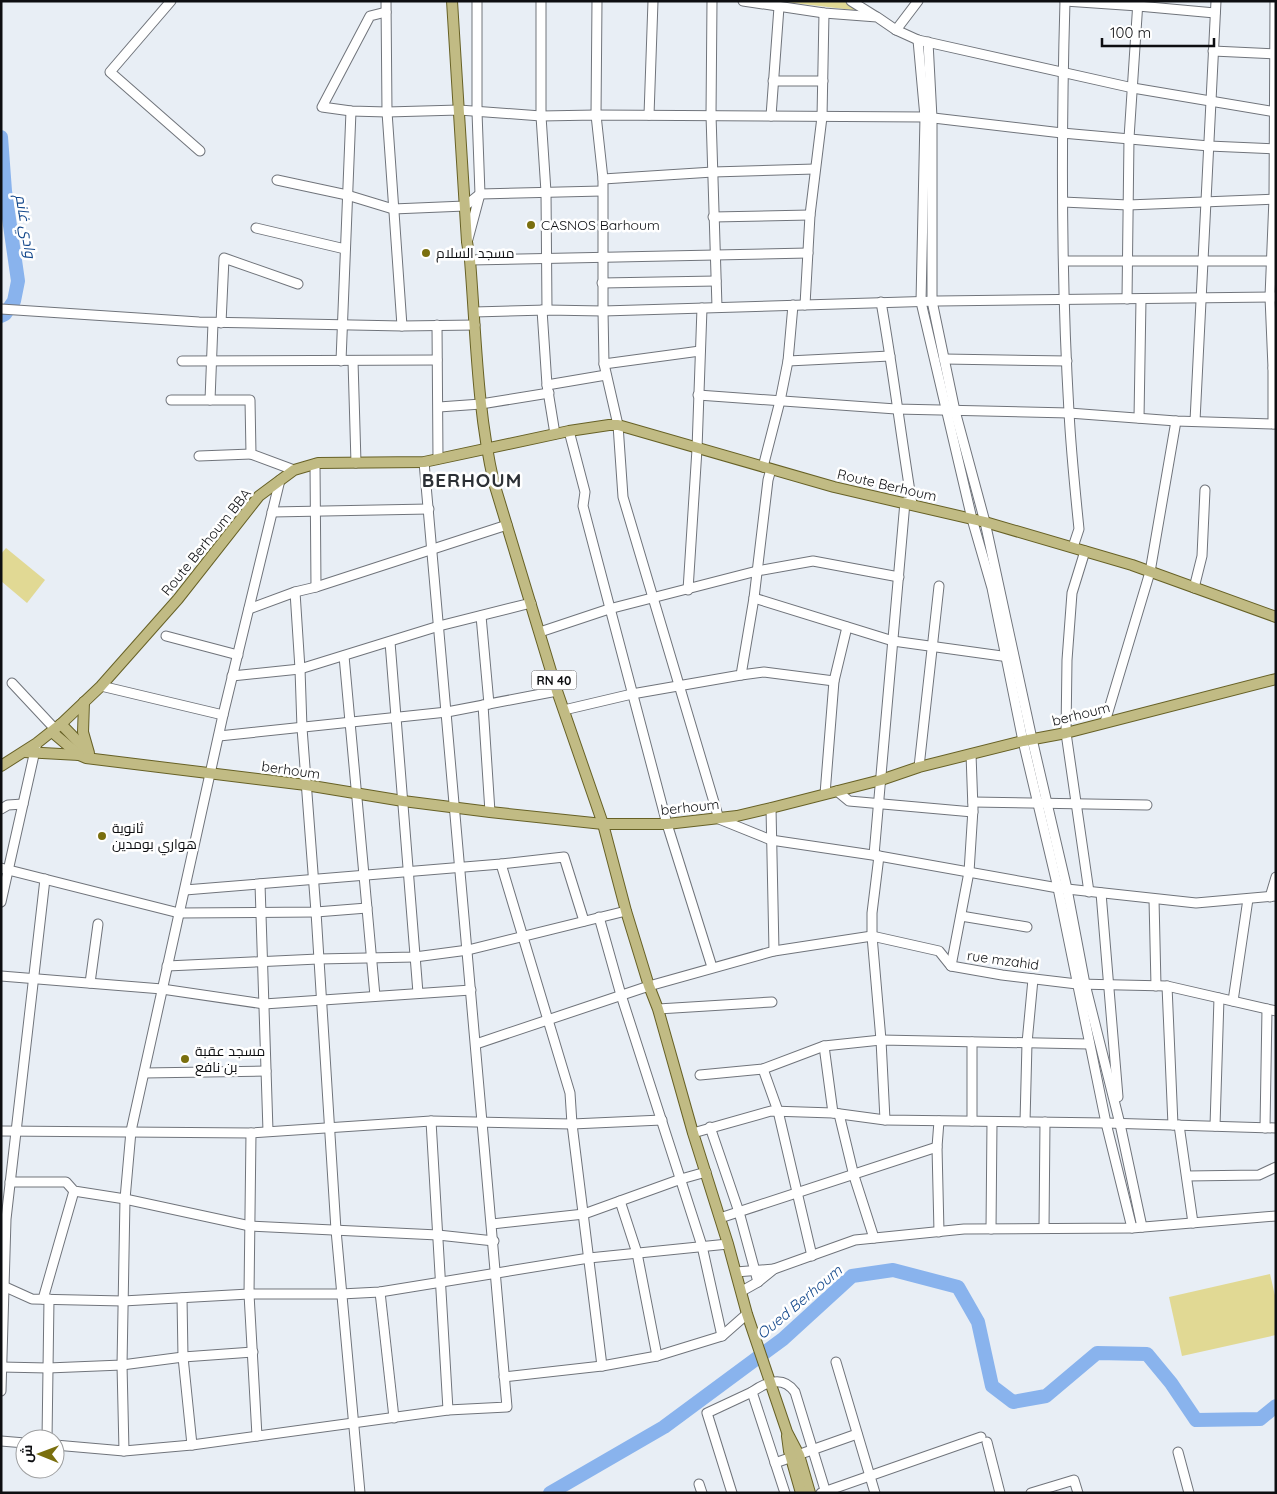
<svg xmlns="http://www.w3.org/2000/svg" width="1277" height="1494" font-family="Quicksand,Cairo,sans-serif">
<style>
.green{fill:#e1d994}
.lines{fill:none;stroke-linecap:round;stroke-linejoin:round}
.river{stroke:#89b3ed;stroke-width:14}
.minor-casing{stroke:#70747b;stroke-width:11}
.major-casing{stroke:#676126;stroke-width:12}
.minor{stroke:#fff;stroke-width:9}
.major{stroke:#c1bb84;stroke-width:10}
.poi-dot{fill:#7a6f0e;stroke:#fff;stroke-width:2}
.labels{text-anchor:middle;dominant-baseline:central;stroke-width:5;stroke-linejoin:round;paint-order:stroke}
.shield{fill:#fff;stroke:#565658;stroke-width:1}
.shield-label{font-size:12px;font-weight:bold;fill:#0d0e11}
.poi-label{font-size:14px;fill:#0d0e11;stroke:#fff;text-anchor:start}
.street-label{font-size:14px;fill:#0d0e11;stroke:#fff}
.water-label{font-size:15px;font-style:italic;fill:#12478b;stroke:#fff}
.district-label{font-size:19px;font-weight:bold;letter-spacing:1px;fill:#2c3035;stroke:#fff}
</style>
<rect width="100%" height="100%" fill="#e8eef5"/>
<!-- green -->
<g class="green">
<polygon points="777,1 845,1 856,9 853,10"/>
<polygon points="6,548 45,580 27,603 1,581 1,554"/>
<polygon points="1270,1274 1276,1300 1276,1335 1182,1356 1169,1297"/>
</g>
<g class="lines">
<!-- river -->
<g class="river">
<polyline points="1,137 5,191 18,281 14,301 5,314 1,316"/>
<polyline points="550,1493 664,1427 783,1339 852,1276 893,1270 958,1287 978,1322 992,1386 1013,1402 1046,1396 1097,1353 1147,1354 1171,1383 1196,1420 1260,1419 1276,1406"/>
</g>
<!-- minor casing -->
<g class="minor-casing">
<g id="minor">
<polyline points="171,1 110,72 200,151"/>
<polyline points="386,1 387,112 402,326"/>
<polyline points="541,1 541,116 546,192 547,310"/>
<polyline points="597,1 596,115 603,179 603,311 604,364 618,425 623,497 719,819 771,840 879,856 1058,888 1196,903 1276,896"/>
<polyline points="712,1 711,115 717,307"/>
<polyline points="743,1 824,13 877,17 896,30 918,40 1133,88 1276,112"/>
<polyline points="851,1 875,16"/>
<path d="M1065,1c-4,137 -4,274 4,411 2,39 6,78 10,117l-6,18"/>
<polyline points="1065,1 1138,6 1215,13"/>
<polyline points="1275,1 1274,198 1270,297 1273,368 1276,368"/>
<polyline points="386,12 370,16 322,107 351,111 387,112 459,110 541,116 596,115 925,117 1062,133 1209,146 1276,149"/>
<polyline points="896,30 918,1"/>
<polyline points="918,40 925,117 921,302 972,519 992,588 1023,741 1058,888 1106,1123 1132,1228"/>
<polyline points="928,42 932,118 932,301 955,411 985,522 1032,739 1067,889 1085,984 1120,1124 1142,1227"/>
<polyline points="1213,51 1276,54"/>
<polyline points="773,81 823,81"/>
<polyline points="649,115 653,1"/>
<polyline points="771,116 779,7"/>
<polyline points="603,179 713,172 815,169"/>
<polyline points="277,180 347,195 393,209 465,206 480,194 602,191"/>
<polyline points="1063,202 1128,205 1276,199"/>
<polyline points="713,217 810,215"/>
<polyline points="256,228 345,249"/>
<polyline points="468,239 480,194 477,112 477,1"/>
<polyline points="470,260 808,253"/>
<polyline points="1064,261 1276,261"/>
<polyline points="602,283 716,281"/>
<polyline points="1127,299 1129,138 1138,1"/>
<path d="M881,302c12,67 20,135 31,202"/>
<polyline points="805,305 810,215 822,117 824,13"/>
<polyline points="1,309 199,322 402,326 475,325"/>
<polyline points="542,310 547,385 555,434"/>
<polyline points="474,312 547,310 603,311 938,301 1276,297"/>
<polyline points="221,323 224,258 298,284"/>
<polyline points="437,325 438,459"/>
<polyline points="944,359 1067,361"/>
<polyline points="182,361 437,360"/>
<polyline points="341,361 351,111"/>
<polyline points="353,361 356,463"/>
<polyline points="788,361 890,356"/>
<polyline points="604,364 700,351"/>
<polyline points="1273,368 1273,424"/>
<polyline points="547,385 606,375"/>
<polyline points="698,395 896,409 1069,413 1176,421 1276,424"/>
<polyline points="171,400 250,400 251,454 294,470"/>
<polyline points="210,400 213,323"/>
<polyline points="439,407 481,404 549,393"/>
<polyline points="1139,418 1141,299"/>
<polyline points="1195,421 1216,1"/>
<polyline points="569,431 585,492 583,506 667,824 712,967"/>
<polyline points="199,456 251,454"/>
<polyline points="315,464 316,587"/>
<polyline points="763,467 780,401 788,361 793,305"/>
<polyline points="272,512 429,509"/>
<polyline points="1085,551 1072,593 1067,660 1066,733 1089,892"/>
<polyline points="1194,588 1202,556 1205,490"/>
<polyline points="688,590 697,449 702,308"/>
<polyline points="295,592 300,669 302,728 316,912 336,1230 360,1493"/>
<polyline points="754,598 893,641 1009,657"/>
<polyline points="249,609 295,592 316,587 507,525"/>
<polyline points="481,616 489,704"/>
<polyline points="540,632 609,609 757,571 813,561 899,577"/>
<polyline points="166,636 238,655"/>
<polyline points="390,642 418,993"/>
<polyline points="344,656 375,996"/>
<polyline points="741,675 764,672 834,681"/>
<polyline points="232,676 300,669 439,626 531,603"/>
<polyline points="12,683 55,729"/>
<polyline points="101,686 223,715"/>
<polyline points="483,705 490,812"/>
<polyline points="564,710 632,694 741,675 754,598 768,480 771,469"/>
<polyline points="1105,722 1150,572 1176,421"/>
<polyline points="219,736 447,712 557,691"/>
<polyline points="919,767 939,586"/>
<polyline points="837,791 849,801 973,812"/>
<polyline points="825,794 834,681 847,627"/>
<polyline points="973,802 1147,805"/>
<polyline points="771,808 774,951"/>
<polyline points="1,809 8,805 23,804"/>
<polyline points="874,855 905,502"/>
<polyline points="879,856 872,913 872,936 881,1040 885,1120"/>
<polyline points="501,864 570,1093 572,1124 602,1366"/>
<polyline points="1,868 179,913 316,912 367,908"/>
<polyline points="260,884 268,1131"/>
<polyline points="185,890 501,864 564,857 584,921"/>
<polyline points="1101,893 1118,1097"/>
<polyline points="1270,897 1276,877"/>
<polyline points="1154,899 1156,986"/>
<polyline points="1,902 36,746"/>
<polyline points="961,916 1027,927"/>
<polyline points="599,917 621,995 702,1246 722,1336"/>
<polyline points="167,966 318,959 415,957 468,950 626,911"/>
<polyline points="951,966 969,872 973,809 971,754"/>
<polyline points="1,976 162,989 264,1004 471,990"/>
<polyline points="90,983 98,924"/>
<polyline points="1167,986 1173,1125"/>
<polyline points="1233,1001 1248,899"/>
<polyline points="658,1009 772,1002"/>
<polyline points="476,1044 649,986 774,951 872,936 939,951 951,966 1002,975 1077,984 1167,986 1276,1011"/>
<polyline points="824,1046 833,1113"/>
<polyline points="763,1069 778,1111 812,1256"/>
<polyline points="144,1073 266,1071"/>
<polyline points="700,1075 763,1069 824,1046 881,1040 1089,1044"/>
<polyline points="839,1114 854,1176 874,1238"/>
<polyline points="431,1121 448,1410"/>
<polyline points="939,1121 937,1147 939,1232"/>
<polyline points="972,1121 972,1042"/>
<polyline points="1025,1122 1027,1043 1033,979"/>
<polyline points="1179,1125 1193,1223"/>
<polyline points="1215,1126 1219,998"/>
<polyline points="710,1127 739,1212 758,1282"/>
<polyline points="1265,1128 1267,1009"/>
<polyline points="1,1131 251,1133 431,1121 572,1124 662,1120"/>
<polyline points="251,1133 249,1294 257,1436"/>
<polyline points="693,1133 771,1111 833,1113 885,1120 1106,1123 1276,1128"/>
<polyline points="1187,1176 1259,1175 1276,1167"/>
<polyline points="10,1182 66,1182 74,1191 125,1199 250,1226 438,1235 494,1241"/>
<polyline points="620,1201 637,1253 657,1356"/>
<polyline points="720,1218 937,1147"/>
<polyline points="492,1224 584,1214 681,1179 706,1172"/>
<polyline points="1044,1228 1045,1122"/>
<polyline points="991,1229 992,1122"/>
<polyline points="736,1272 774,1269"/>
<polyline points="1,1285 32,1299 123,1301 249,1294 341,1294 380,1292 589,1258 728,1244"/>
<polyline points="742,1291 758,1282 774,1269 855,1240 964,1229 1132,1228 1276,1216"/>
<polyline points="380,1292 394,1418"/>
<polyline points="182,1298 183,1357 192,1445"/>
<polyline points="43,1299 74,1191"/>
<polyline points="836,1362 875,1493"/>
<polyline points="1,1367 48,1368 122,1365 183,1357 253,1352"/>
<polyline points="504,1377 602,1366 657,1356 722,1336 747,1314"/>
<polyline points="1,1391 6,1219 45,879"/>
<polyline points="47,1439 49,1299"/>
<polyline points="1,1441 25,1443"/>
<polyline points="987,1442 1000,1493"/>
<polyline points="55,1445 124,1451 192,1445 448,1410 507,1407 424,462"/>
<polyline points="124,1451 122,1365 125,1199 131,1131 223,715 280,480"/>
<polyline points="1178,1452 1189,1493"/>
<polyline points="775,1463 857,1434"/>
<polyline points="699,1484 702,1493"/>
<polyline points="732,1493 707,1413 752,1392"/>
<path d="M785,1493l-33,-101c14,-10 31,-17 43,0l31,101"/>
<polyline points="821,1493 981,1437"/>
<polyline points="1031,1493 1074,1480 1078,1493"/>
</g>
</g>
<!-- major casing -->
<g class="major-casing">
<g id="major">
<path d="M452,1l15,241 3,18c6,74 7,150 24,223l63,208 46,133 23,87 23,75 9,23 35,124 35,111 19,70 40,118 12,23 11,38"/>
<polyline points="84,702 83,732 89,753"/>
<polyline points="61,724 88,752"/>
<polyline points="52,732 79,755 86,758 306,785 403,801 490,812 603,824 667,824 737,816 771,808 881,780 919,767 1023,741 1066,733 1276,679"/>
<polyline points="24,752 79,755"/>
<polyline points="1,766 37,743 61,724 101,686 178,599 259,496 294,470 318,463 424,462 569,431 609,425 618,425 834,487 985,522 1132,565 1276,617"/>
<polyline points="787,1436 789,1451 801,1493"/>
</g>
</g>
<!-- minor -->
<use href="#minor" class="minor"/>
<!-- major -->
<use href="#major" class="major"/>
</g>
<!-- markers -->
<g class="poi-dot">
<circle cx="531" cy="225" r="5"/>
<circle cx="426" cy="253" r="5"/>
<circle cx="102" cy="836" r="5"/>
<circle cx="185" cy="1059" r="5"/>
</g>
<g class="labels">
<!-- shield labels -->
<rect class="shield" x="531.5" y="670.5" width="45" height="19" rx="4"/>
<g class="shield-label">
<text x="554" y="680">RN 40</text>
</g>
<!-- poi labels -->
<g class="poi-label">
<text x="541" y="225">CASNOS Barhoum</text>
<text x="436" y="253">مسجد السلام</text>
<text x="112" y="828">ثانوية<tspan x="112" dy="16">هواري بومدين</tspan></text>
<text x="195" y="1051">مسجد عقبة<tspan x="195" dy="16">بن نافع</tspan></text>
</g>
<!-- street labels -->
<g class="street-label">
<text transform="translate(887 485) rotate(13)">Route Berhoum</text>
<text transform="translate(206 542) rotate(-51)">Route Berhoum BBA</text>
<text transform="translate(1081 714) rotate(-14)">berhoum</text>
<text transform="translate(291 770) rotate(8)">berhoum</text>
<text transform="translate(690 807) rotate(-6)">berhoum</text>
<text transform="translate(1003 960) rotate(8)">rue mzahid</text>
</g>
<!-- water labels -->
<g class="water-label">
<text transform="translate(26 226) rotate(81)">وادي غانم</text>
<text transform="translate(799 1302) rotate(-40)">Oued Berhoum</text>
</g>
<!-- district labels -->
<g class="district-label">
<text x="472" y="480">BERHOUM</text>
</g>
</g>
<!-- border -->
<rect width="1277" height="1494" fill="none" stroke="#0d0e11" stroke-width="5"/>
<!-- north arrow -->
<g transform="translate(40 1454) rotate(271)"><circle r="24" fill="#ffffff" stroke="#9e9fa0"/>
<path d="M0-4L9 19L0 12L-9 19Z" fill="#7a6f0e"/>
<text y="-8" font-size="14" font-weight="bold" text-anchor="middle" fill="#0d0e11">ش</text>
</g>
<!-- scale -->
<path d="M1102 38v8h112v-8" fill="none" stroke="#0d0e11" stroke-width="2.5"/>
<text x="1110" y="38" font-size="15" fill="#0d0e11" stroke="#ffffff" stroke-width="4" paint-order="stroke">100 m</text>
</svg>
